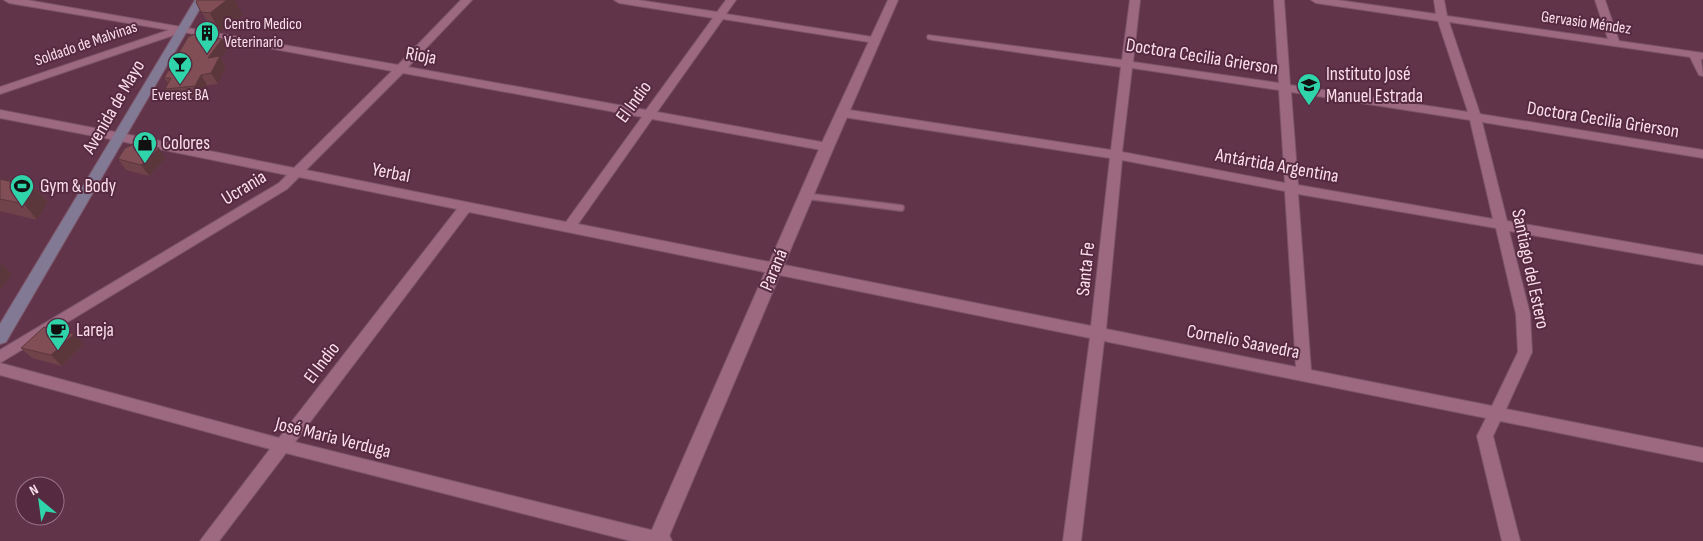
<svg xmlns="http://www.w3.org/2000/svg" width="1703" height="541" font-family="'Sofia Sans Condensed',sans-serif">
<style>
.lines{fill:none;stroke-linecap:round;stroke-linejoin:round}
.service-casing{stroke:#7c5568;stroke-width:8}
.minor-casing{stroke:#7c5568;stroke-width:2}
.tertiary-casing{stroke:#7c5568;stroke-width:2}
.secondary-casing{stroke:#7c5568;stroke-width:2}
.service{stroke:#9c6980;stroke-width:5.5}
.minor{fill:#9c6980;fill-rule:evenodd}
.tertiary{fill:#9c6980;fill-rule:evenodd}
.secondary{fill:#827994;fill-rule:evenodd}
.wall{fill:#70434a}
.shaded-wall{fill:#5b373c}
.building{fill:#824e56;stroke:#5b373c}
.labels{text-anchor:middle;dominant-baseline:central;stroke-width:4;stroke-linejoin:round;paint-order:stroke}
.far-street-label{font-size:16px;fill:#fbdeea;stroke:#562a40}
.far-poi-label{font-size:16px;fill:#fbdeea;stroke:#562a40;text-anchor:start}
.street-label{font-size:19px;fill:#fbdeea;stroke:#562a40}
.poi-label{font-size:19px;fill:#fbdeea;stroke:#562a40;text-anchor:start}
</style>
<rect width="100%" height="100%" fill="#62344a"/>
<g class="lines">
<!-- service casing -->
<g class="service-casing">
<polyline id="service" points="806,196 901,208"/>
</g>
<!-- minor casing -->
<g class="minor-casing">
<path id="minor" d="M4,0h23l371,65 63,-65h11l-64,67 238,43 67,-92 -94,-15 -5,-3h24l79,12 9,-12h10l-10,14 153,24 1,2 -5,3 -152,-24 -66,93 170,31 4,1 2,3 -2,3 -4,1 -175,-32 -74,105 513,102 19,-168 -267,-41 -6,-4 6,-4 268,41 10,-83 -189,-27 -4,-1 -1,-2 1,-2 194,25 8,-60h10l-7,62 146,21 -5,-83h10l6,85 178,27 -30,-91 -122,-18 -5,-3h26l99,14 -2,-14h10l3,16 161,23 -13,-39h10l14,41 84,12v6h-2l2,17 -4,-1 -9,-18 -241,-35 31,92 223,36v8l-221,-36 25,99 196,34v10l-194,-34 21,83 2,38 -26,57 197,39v14l-203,-41 -7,15 27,105h-18l-25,-105 9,-18 -382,-77 -23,200h-18l27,-203 -621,-126 -174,230 368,91 6,2 3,6h-41l-345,-88 -67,88h-19l70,-92 -270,-74v-12l279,75 178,-229 -158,-32 -12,12 -287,174v-13l279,-167 8,-8 -167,-34 -6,-4 2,-3 4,-1 174,35 98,-97 -209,-39 -183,62v-7l169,-57 -160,-27zM1132,68l147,22 6,93 -163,-31zM403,73l239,44 -76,105 -260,-52zM1291,92l179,28 23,99 -195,-34zM1122,160l163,31 11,176 -190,-38zM1298,194l198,34 20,86 2,38 -26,54 -181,-36z"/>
</g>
<!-- tertiary casing -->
<g class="tertiary-casing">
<g id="tertiary">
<polygon points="888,0 898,0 834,147 667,541 647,541 820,147"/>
<polygon points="0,110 120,133 127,137 120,141 0,118"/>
</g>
</g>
<!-- secondary casing -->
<g class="secondary-casing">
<polygon id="secondary" points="195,0 205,0 6,342 0,344 0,324"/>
</g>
<!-- service -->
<use href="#service" class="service"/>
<!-- minor -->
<use href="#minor" class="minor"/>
<!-- tertiary -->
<use href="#tertiary" class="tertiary"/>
<!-- secondary -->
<use href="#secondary" class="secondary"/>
</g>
<!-- wall -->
<g class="wall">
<polygon points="196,2 243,15 220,32 212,30"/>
<polygon points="222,39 227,49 221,58 226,67 218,84 207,85 201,96 172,99 165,89 168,83 164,78"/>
<polygon points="118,159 166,159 149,176 126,170"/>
<polygon points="0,179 34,187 48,202 37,220 0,211"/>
<polygon points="84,344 62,366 32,358 21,348"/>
</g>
<!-- shaded-wall -->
<g class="shaded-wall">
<polygon points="227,0 235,0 243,15 220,32 210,13"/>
<polygon points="222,39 227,49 221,58 226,67 218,84 211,73 208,58"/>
<polygon points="201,75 207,85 201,96 195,86"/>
<polygon points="159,148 166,159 149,176 141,165"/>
<polygon points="34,187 48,202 37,220 24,204"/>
<polygon points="2,263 12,274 0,291 0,267"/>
<polygon points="74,334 84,344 62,366 51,355"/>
</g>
<!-- building -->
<g class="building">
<polygon points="197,0 227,0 210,13 201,12 196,2"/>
<polygon points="195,34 222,39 208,58 220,56 211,73 201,75 195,86 165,89 171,78 164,78 188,37"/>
<polygon points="137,143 159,148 141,165 118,159 125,148"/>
<polygon points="0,179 34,187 24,204 0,199"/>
<polygon points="44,327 74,334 51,355 21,348"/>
</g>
<!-- icons -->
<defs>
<g id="building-pin" transform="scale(1.25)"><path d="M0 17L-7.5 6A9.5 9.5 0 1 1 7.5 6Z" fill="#30d4aa" stroke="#562a40"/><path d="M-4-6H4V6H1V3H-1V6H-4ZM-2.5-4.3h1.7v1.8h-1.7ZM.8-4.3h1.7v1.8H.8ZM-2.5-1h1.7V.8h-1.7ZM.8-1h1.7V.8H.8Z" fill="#111"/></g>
<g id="bar-pin" transform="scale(1.25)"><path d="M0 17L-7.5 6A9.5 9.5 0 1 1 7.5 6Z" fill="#30d4aa" stroke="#562a40"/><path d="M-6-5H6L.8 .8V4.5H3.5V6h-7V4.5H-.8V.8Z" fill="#111"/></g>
<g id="school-pin" transform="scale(1.25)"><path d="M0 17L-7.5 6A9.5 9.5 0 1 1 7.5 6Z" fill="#30d4aa" stroke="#562a40"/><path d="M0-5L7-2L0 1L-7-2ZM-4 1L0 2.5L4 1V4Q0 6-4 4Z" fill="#111"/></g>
<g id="shop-pin" transform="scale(1.25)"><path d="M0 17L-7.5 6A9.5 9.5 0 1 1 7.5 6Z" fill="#30d4aa" stroke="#562a40"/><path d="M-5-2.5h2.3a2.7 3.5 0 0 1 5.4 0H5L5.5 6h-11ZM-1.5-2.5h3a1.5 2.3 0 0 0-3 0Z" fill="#111"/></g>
<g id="stadium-pin" transform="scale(1.25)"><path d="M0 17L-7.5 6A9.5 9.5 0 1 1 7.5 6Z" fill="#30d4aa" stroke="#562a40"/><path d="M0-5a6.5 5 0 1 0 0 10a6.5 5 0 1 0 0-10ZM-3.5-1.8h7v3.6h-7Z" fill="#111"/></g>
<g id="cafe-pin" transform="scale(1.25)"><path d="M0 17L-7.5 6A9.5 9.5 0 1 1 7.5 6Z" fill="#30d4aa" stroke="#562a40"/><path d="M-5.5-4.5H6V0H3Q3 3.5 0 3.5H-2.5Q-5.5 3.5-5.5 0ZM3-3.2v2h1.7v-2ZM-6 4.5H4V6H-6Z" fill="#111"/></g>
</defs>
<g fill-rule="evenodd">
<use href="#building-pin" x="207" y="33"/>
<use href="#bar-pin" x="180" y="64"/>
<use href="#school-pin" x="1309" y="85"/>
<use href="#shop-pin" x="145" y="143"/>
<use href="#stadium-pin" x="22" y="186"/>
<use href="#cafe-pin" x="58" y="330"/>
</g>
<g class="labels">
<!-- far-street labels -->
<g class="far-street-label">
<text transform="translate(1586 23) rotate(8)">Gervasio Méndez</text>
<text transform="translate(86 44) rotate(-19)">Soldado de Malvinas</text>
</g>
<!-- far-poi labels -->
<g class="far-poi-label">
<text x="224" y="24">Centro Medico<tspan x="224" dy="18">Veterinario</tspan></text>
<text x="180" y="95" text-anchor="middle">Everest BA</text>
</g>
<!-- street labels -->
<g class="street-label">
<text transform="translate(421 56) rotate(10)">Rioja</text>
<text transform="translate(1202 57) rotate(9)">Doctora Cecilia Grierson</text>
<text transform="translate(634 102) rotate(-54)">El Indio</text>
<text transform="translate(114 107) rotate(-60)">Avenida de Mayo</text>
<text transform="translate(1603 120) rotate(9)">Doctora Cecilia Grierson</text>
<text transform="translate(1277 166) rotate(10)">Antártida Argentina</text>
<text transform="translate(391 173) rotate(11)">Yerbal</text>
<text transform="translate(244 188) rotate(-31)">Ucrania</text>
<text transform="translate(1086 269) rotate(-84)">Santa Fe</text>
<text transform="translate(1530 269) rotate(78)">Santiago del Estero</text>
<text transform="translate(774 270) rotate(-67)">Paraná</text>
<text transform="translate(1243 342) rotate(11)">Cornelio Saavedra</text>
<text transform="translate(322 363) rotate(-53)">El Indio</text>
<text transform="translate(333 438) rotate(14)">José Maria Verduga</text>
</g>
<!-- poi labels -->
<g class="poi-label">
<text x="1326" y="74">Instituto José<tspan x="1326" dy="22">Manuel Estrada</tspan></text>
<text x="162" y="143">Colores</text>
<text x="40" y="186">Gym &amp; Body</text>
<text x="76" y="330">Lareja</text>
</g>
</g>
<!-- north arrow -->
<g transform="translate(40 501) rotate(331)"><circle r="24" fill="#562a40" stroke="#987284"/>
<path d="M0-4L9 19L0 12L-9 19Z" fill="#30d4aa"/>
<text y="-8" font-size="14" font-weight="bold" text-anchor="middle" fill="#fbdeea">N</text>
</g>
</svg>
